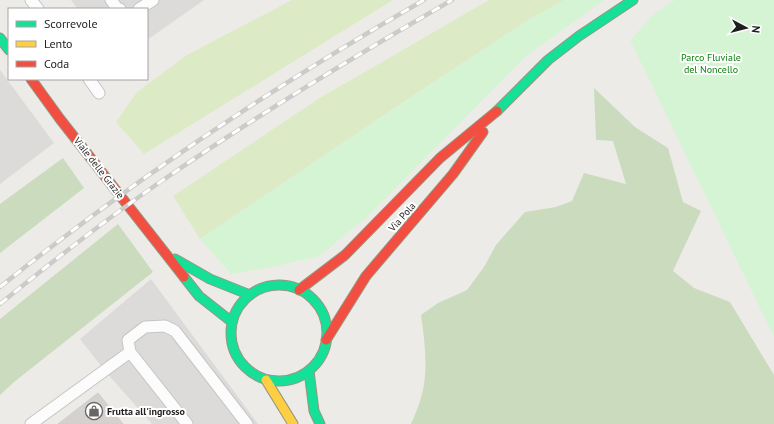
<svg xmlns="http://www.w3.org/2000/svg" width="774" height="424" font-family="'PT Sans',sans-serif">
<style>
.residential{fill:#dcdbd9}
.grass{fill:#dcebc6}
.forest{fill:#cadcbd}
.park{fill:#d5f4d3}
.building{fill:#d4d1cf;stroke:#d0ccc9}
.lines{fill:none;stroke-linecap:round;stroke-linejoin:round}
.lane-casing{stroke:#c6c5c4;stroke-width:13}
.fast-casing{stroke:#97977f;stroke-width:11}
.slow-casing{stroke:#97977f;stroke-width:11}
.jam-casing{stroke:#97977f;stroke-width:11}
.lane{stroke:#fcfcfc;stroke-width:11}
.fast{stroke:#16e098;stroke-width:9}
.slow{stroke:#ffcf43;stroke-width:9}
.jam{stroke:#f24e42;stroke-width:9}
.rail-casing{stroke:#cbcbca;stroke-width:4.5}
.rail{stroke:#fff;stroke-width:3;stroke-dasharray:9;stroke-linecap:butt}
.labels{text-anchor:middle;dominant-baseline:central;stroke-width:4;stroke-linejoin:round;paint-order:stroke}
.park-label{font-size:10px;fill:#09810b;stroke:#fff}
.street-label{font-size:10px;fill:#1f1f1f;stroke:#fff}
.poi-label{font-size:10px;font-weight:bold;fill:#1f1f1f;stroke:#fff;text-anchor:start}
</style>
<rect width="100%" height="100%" fill="#edebe8"/>
<!-- residential -->
<g class="residential">
<polygon points="71,0 204,0 147,40 147,9 78,9"/>
<polygon points="0,70 54,143 0,184"/>
<polygon points="151,279 258,424 152,424 105,371 80,339"/>
</g>
<!-- grass -->
<g class="grass">
<polygon points="292,0 393,0 144,154 116,122 137,92 187,55"/>
<polygon points="489,0 564,0 530,19 405,101 200,239 173,196 318,99"/>
</g>
<!-- forest -->
<g class="forest">
<path d="M594,88l41,39 33,21 15,54 18,9 -28,60 21,17 36,14 44,73v49h-363c3,-8 7,-15 9,-23 9,-26 5,-59 1,-86l17,-12 29,-13 17,-23 12,-22 29,-33 31,-5 16,-6 12,-28 42,11 -13,-43 -17,-1z"/>
<polygon points="63,158 84,188 0,253 0,204"/>
<polygon points="118,224 153,272 14,382 0,395 0,319"/>
</g>
<!-- park -->
<g class="park">
<polygon points="564,0 604,0 525,57 366,218 319,256 277,266 231,274 200,239 405,101 530,19"/>
<polygon points="675,0 774,0 774,337 630,40 655,13"/>
</g>
<!-- building -->
<polygon class="building" points="98,393 123,424 58,424 62,421"/>
<g class="lines">
<!-- lane casing -->
<g class="lane-casing">
<g id="lane">
<polyline points="31,0 38,9"/>
<polyline points="111,0 117,8 120,9"/>
<polyline points="139,9 153,0"/>
<polyline points="89,79 99,93"/>
<polyline points="31,424 130,352"/>
<polyline points="187,424 130,352 128,340 145,327 165,326 175,331 247,424"/>
</g>
</g>
<!-- fast casing -->
<g class="fast-casing">
<g id="fast">
<polyline points="0,38 9,50"/>
<polyline points="497,111 548,60 579,36 633,0"/>
<polyline points="175,259 210,279 250,295"/>
<polyline points="184,277 199,296 232,322"/>
<circle cx="279" cy="333" r="48"/>
<polyline points="309,371 314,411 320,424"/>
</g>
</g>
<!-- slow casing -->
<g class="slow-casing">
<polyline id="slow" points="266,380 293,424"/>
</g>
<!-- jam casing -->
<g class="jam-casing">
<g id="jam">
<polyline points="31,79 60,119 184,277"/>
<polyline points="299,290 345,255 440,158 497,111"/>
<polyline points="326,340 366,276 453,174 483,132"/>
</g>
</g>
<!-- lane -->
<use href="#lane" class="lane"/>
<!-- fast -->
<use href="#fast" class="fast"/>
<!-- slow -->
<use href="#slow" class="slow"/>
<!-- jam -->
<use href="#jam" class="jam"/>
<!-- rail casing -->
<g class="rail-casing">
<g id="rail">
<path d="M0,287c133,-107 276,-202 424,-287"/>
<path d="M0,304c54,-44 109,-87 166,-126 93,-64 189,-122 286,-178"/>
</g>
</g>
<!-- rail -->
<use href="#rail" class="rail"/>
</g>
<!-- icons -->
<defs>
<g id="shop-ring" transform="scale(0.9)"><circle r="9.5" fill="#fff" stroke="#676665" stroke-width="1.5"/><path d="M-5-2.5h2.3a2.7 3.5 0 0 1 5.4 0H5L5.5 6h-11ZM-1.5-2.5h3a1.5 2.3 0 0 0-3 0Z" fill="#676665"/></g>
</defs>
<g fill-rule="evenodd">
<use href="#shop-ring" x="94" y="411"/>
</g>
<g class="labels">
<!-- park labels -->
<g class="park-label">
<text x="711" y="57">Parco Fluviale<tspan x="711" dy="12">del Noncello</tspan></text>
</g>
<!-- street labels -->
<g class="street-label">
<text transform="translate(99 168) rotate(52)">Viale delle Grazie</text>
<text transform="translate(402 217) rotate(-49)">Via Pola</text>
</g>
<!-- poi labels -->
<g class="poi-label">
<text x="107" y="411">Frutta all'ingrosso</text>
</g>
</g>
<!-- legend -->
<rect x="8" y="8" width="140" height="72" fill="#ffffff" stroke="#a5a5a5"/>
<rect x="16" y="21" width="20" height="6" fill="#16e098" stroke="#a5a5a5"/>
<text x="44" y="28" font-size="12" fill="#1f1f1f">Scorrevole</text>
<rect x="16" y="41" width="20" height="6" fill="#ffcf43" stroke="#a5a5a5"/>
<text x="44" y="48" font-size="12" fill="#1f1f1f">Lento</text>
<rect x="16" y="61" width="20" height="6" fill="#f24e42" stroke="#a5a5a5"/>
<text x="44" y="68" font-size="12" fill="#1f1f1f">Coda</text>
<!-- north arrow -->
<g transform="translate(746 28) rotate(97)" stroke="#ffffff" stroke-width="3" paint-order="stroke">
<path d="M0-3L7 15L0 10L-7 15Z" fill="#1f1f1f"/>
<text y="-6" font-size="11" font-weight="bold" text-anchor="middle" fill="#1f1f1f">N</text>
</g>
</svg>
